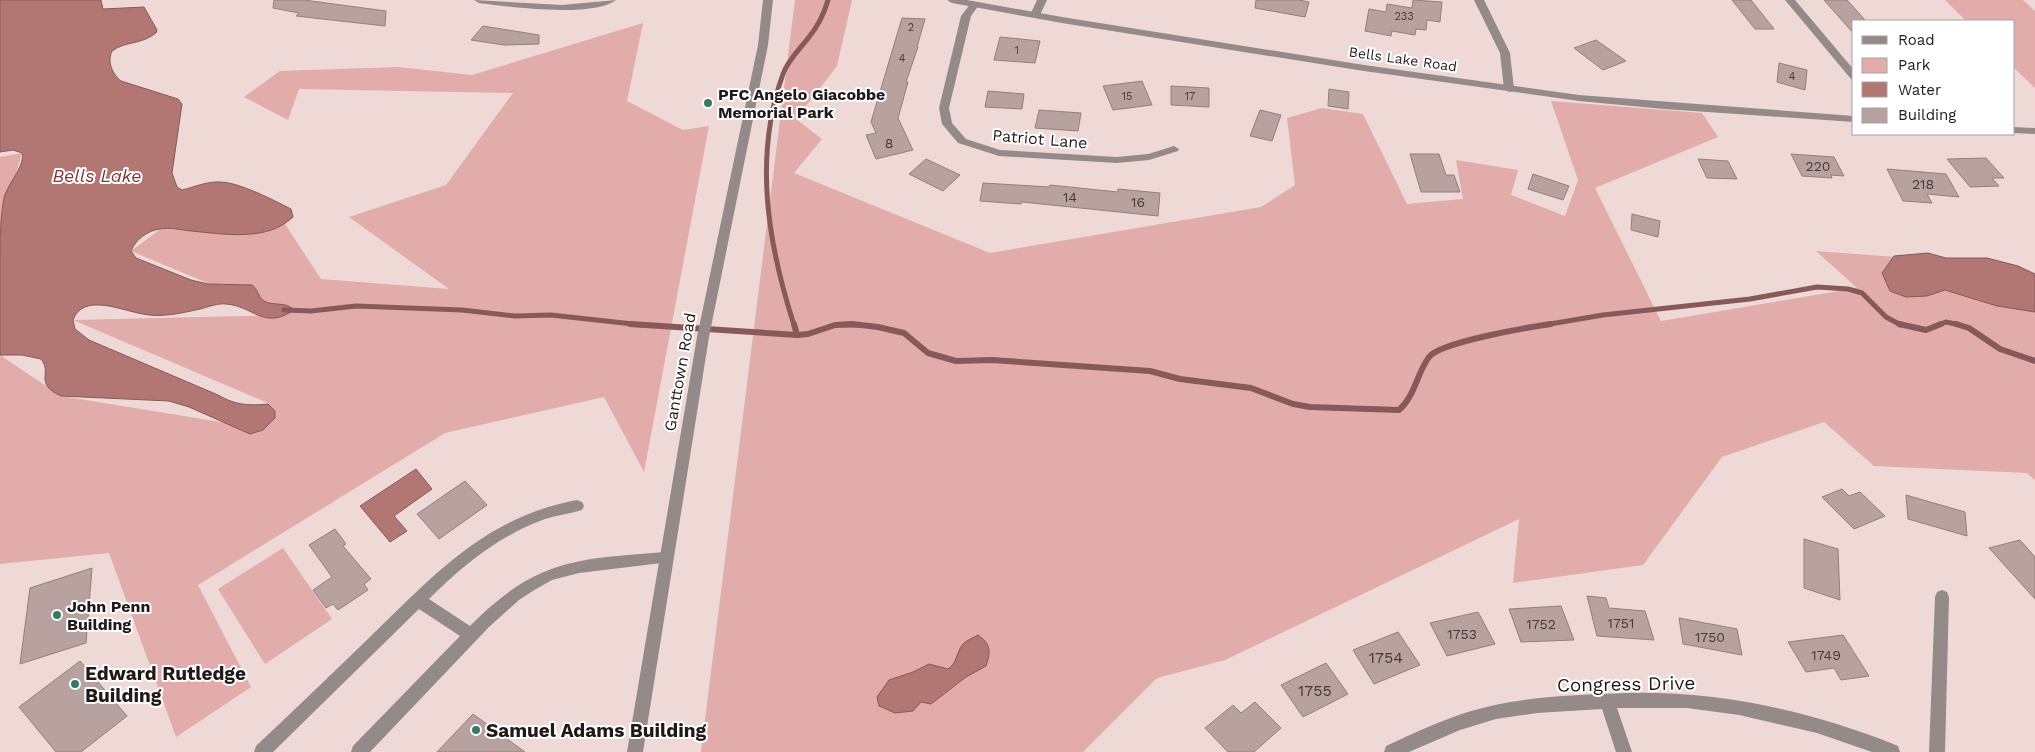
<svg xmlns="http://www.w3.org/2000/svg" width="2035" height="752" font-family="'Work Sans',sans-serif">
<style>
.green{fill:#e1aca9}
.water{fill:#b27673;stroke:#865a58}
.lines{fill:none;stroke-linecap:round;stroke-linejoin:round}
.stream-far1{stroke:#865a58;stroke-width:5}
.stream{stroke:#865a58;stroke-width:6}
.building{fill:#b7a2a0;stroke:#937f7d}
.minor{fill:#938a89;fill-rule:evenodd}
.tertiary{fill:#938a89;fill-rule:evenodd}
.poi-dot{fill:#387867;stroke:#fff;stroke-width:2}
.labels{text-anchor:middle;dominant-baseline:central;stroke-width:4;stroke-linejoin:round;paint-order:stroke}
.far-number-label{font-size:11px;fill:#463b3a}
.far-street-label{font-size:14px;fill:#211918;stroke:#fff}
.number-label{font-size:14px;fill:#463b3a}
.poi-label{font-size:16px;font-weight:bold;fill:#211918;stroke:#fff;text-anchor:start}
.street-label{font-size:16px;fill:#211918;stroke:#fff}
.near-number-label{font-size:16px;fill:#463b3a}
.water-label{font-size:18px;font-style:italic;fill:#813534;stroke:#fff}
.near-poi-label{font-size:19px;font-weight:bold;fill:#211918;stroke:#fff;text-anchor:start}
.near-street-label{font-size:19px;fill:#211918;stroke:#fff}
</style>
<rect width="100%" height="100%" fill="#efd9d7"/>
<!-- green -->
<g class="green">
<polygon points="795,0 852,0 837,66 796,119 822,139 794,173 990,253 1261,207 1295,185 1287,118 1322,108 1363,114 1407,204 1463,199 1456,160 1518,170 1511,195 1565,216 1578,180 1551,101 1702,113 1718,137 1595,188 1661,321 1857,288 1816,251 2018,266 2035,279 2035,480 2027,473 1874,466 1824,422 1722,457 1643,565 1513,583 1519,519 1225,660 1157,678 1083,752 701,752"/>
<polygon points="1945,0 2023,0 2035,11 2035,88 2014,68 2014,21 1966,21"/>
<polygon points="643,23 627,101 683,130 709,126 644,472 604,397 445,433 198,585 251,687 176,737 109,553 0,564 0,355 61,396 263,429 268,403 73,320 284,315 131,251 162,228 285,224 321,279 449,289 349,217 446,185 513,93 299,89 288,120 244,97 280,71 398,67 472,75"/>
<polygon points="22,153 0,227 0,157"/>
<polygon points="283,548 332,619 265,664 218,589"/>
</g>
<!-- water -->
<g class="water">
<path d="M0,0h101l2,9 41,-2 13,23 -1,3c-15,12 -31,8 -44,18 -5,10 0,23 9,30l57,18 4,5 -10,69 5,14 5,3c12,-3 26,-9 39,-8 20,1 52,18 70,27l2,8c-26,25 -69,17 -102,14 -10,-1 -21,-4 -31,-2 -13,2 -24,10 -29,22l5,7 55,22 17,4 44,1c6,4 6,12 12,16 9,5 20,1 28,7l-1,4c-28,17 -38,-6 -65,-8 -8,-1 -18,3 -26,5 -18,4 -39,9 -57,5 -20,-3 -60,-22 -70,6l2,9 14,11 129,55c17,10 30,11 50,9l7,7v7l-12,12 -13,4 -61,-27 -20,-6 -108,-5c-28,-13 -8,-22 -20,-37l-19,-4h-22c0,-30 0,-61 0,-92 0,-22 0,-44 4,-65 3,-13 22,-34 18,-45l-9,-3 -13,2z"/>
<polygon points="1928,253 1946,258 1987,258 2018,266 2035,274 2035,312 1997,306 1945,290 1927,296 1906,297 1890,291 1882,273 1894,256"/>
<polygon points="416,469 432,489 394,516 407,531 390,542 360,506"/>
<path d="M978,635c13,9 13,17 8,31l-20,11 -35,27 -10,-2 -8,9 -18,2 -16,-7 -2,-9 12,-17 24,-8 16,-8 19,5c10,-7 8,-17 15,-25 4,-4 10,-6 15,-9z"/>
</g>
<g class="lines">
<!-- stream-far1 -->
<g class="stream-far1">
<polyline points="284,310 311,311 356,306 462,310 515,316 551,315 642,325"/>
<path d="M794,325c-26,-81 -41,-168 -11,-251 5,-14 17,-25 26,-37 9,-11 15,-23 19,-37"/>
<polyline points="835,325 861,325"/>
<polyline points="1544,325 1603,315 1750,299 1817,287 1848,289 1862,293 1886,317 1901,325"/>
<polyline points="1938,325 1946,322 1960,325"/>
</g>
<!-- stream -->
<g class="stream">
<path d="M630,324l167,11 11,-1 27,-9 17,-1 26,3 26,6 24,20 28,8 36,-1 158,11 30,8 71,9 42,16 17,3 89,3c16,-14 18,-37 30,-53 11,-15 101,-30 122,-33"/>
<polyline points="794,324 797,335"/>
<polyline points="1899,324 1926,330 1941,324"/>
<polyline points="1956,324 1969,328 2000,349 2035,361"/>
</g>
</g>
<!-- building -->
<g class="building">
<polygon points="274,0 304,0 386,11 385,26 296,16 299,13 273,8"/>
<polygon points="1256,0 1299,0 1309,2 1305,17 1255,8"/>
<polygon points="1413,0 1442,2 1440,22 1427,20 1426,30 1416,29 1415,35 1392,31 1391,36 1365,31 1369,9 1386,12 1387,4 1412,8"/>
<polygon points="1732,0 1751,0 1774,29 1755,29"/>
<polygon points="1824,0 1847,0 1866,21 1854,21 1854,34"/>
<polygon points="902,18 925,19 917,47 918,47 906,82 908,82 898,118 913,150 876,159 866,135 876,133 871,122"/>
<polygon points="483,26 539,35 539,44 504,45 471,40"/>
<polygon points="1000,37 1040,41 1035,63 994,60"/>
<polygon points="1596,40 1626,61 1603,70 1574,48"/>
<polygon points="1779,63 1807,70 1805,90 1777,82"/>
<polygon points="1142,81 1152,105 1113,110 1103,86"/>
<polygon points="1171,86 1209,88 1209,107 1171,105"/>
<polygon points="1329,89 1349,92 1348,109 1328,106"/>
<polygon points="988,91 1024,94 1022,109 985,107"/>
<polygon points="1039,110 1081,113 1078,131 1035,128"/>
<polygon points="1260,110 1281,115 1272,141 1250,136"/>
<polygon points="1410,154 1439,154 1446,175 1454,175 1460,192 1421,192"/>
<polygon points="1791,154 1834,157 1844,176 1831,175 1832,178 1802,176"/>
<polygon points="1986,158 2004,178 1992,178 1999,186 1970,187 1947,159"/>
<polygon points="926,159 960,175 943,191 909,174"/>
<polygon points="1698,159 1728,161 1737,179 1707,178"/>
<polygon points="1887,169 1946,174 1959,197 1927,194 1932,203 1903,201"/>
<polygon points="1533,174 1569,186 1563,200 1528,189"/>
<polygon points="983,183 1049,187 1050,185 1118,192 1118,189 1160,193 1158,216 1022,202 1021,204 980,201"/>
<polygon points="1632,214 1660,221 1658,237 1631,230"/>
<polygon points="465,481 487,505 439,539 417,514"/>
<polygon points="1842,489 1849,496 1860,492 1885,516 1854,529 1822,497"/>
<polygon points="1906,495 1965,512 1967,536 1908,519"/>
<polygon points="335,529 346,544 343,546 371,579 364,584 368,590 338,610 333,604 326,608 313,590 332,577 309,545"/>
<polygon points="1804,539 1838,549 1840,600 1804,588"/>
<polygon points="2020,540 2035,557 2035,599 1989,548"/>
<polygon points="92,568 86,643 20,664 30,588"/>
<polygon points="1587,596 1606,598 1609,608 1645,611 1654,640 1597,636"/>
<polygon points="1561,606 1574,640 1521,642 1509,609"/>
<polygon points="1478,612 1495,644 1447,656 1430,623"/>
<polygon points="1679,618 1737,629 1742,655 1683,644"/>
<polygon points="1398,632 1420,665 1374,684 1353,650"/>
<polygon points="1843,635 1869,676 1841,680 1834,668 1806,672 1788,642"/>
<polygon points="80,661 127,716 81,752 56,752 19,707"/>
<polygon points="1326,663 1348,694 1303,717 1281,685"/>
<polygon points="1255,702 1281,728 1254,752 1228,752 1205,728 1233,705 1241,713"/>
<polygon points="473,714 525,752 437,752"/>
</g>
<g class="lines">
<!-- minor -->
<g class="minor">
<polygon points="1037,0 1047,0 1040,15 1035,18 1030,15"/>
<polygon points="1474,0 1484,0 1510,53 1514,89 1513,91 1509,92 1504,89 1500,53"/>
<polygon points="1785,0 1795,0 1854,70 1854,80 1851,79"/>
<polygon points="974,2 979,5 971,16 949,108 952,123 966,139 1000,150 1117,157 1148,154 1174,146 1179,149 1178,151 1149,160 1117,163 999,156 958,143 942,124 939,108 961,16 971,3"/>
<path d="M577,500l5,2 2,4 -2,4c-12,4 -25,5 -37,9 -45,16 -83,47 -116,80l41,27c66,-67 106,-67 195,-74l5,2 2,4 -2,4 -91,11 -27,7 -16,9 -17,11 -30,27 -119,125h-19l2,-6 107,-110 -41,-27 -146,143h-19l2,-6c39,-37 77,-73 115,-110 64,-62 115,-119 206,-136z"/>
<polygon points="1942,590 1947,592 1949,597 1945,752 1929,752 1935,597 1937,592"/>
<path d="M1627,693c94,-2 184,18 271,53l2,6h-28l-55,-19 -78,-18 -52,-7h-70l15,44h-16l-14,-43 -65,4 -41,6 -36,11 -51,22h-25l2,-6c28,-13 56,-26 85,-35 51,-15 104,-16 156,-18z"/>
</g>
<!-- tertiary -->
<g class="tertiary">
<path d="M474,0l88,5 54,-5c-23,18 -108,7 -137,3z"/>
<polygon points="763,0 773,0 768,45 709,337 643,752 627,752 697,337 758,45"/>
<polygon points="947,0 967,0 1062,17 1364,65 1579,95 1854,116 1854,122 1664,109 1579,101 1364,71 1062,23 952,3"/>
<polygon points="2014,127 2035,128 2035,134 2014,133"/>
</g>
</g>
<!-- markers -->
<g class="poi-dot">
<circle cx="708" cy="103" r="5"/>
<circle cx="57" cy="615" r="5"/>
<circle cx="75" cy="684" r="5"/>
<circle cx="476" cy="730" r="5"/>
</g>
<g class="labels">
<!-- far-number labels -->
<g class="far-number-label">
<text x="1404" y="16">233</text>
<text x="911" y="27">2</text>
<text x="1017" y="50">1</text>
<text x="902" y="58">4</text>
<text x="1792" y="76">4</text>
<text x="1127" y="96">15</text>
<text x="1190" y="96">17</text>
</g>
<!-- far-street labels -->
<g class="far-street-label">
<text transform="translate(1403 59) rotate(8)">Bells Lake Road</text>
</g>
<!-- number labels -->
<g class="number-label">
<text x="889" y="143">8</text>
<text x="1818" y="166">220</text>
<text x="1923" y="184">218</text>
<text x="1070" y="197">14</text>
<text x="1138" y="202">16</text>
<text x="1621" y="623">1751</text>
<text x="1541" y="624">1752</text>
<text x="1462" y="634">1753</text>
<text x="1710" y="637">1750</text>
<text x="1826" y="655">1749</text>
</g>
<!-- poi labels -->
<g class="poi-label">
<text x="718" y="94">PFC Angelo Giacobbe<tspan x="718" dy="18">Memorial Park</tspan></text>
<text x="67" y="606">John Penn<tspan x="67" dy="18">Building</tspan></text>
</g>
<!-- street labels -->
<g class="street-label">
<text transform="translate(1040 139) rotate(5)">Patriot Lane</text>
<text transform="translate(680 372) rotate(-80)">Ganttown Road</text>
</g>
<!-- near-number labels -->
<g class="near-number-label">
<text x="1386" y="657">1754</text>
<text x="1315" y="690">1755</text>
</g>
<!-- water labels -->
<g class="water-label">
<text x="97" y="175">Bells Lake</text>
</g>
<!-- near-poi labels -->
<g class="near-poi-label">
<text x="85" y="673">Edward Rutledge<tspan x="85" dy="22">Building</tspan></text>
<text x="486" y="730">Samuel Adams Building</text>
</g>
<!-- near-street labels -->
<g class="near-street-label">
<text transform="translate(1626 684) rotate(-1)">Congress Drive</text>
</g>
</g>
<!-- legend -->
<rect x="1852" y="20" width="162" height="115" fill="#ffffff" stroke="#a6a3a3"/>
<rect x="1862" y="36" width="25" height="8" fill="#938a89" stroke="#a6a3a3"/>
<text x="1898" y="45" font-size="15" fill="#211918">Road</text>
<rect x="1862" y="58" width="25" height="15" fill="#e1aca9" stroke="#a6a3a3"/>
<text x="1898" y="70" font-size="15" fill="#211918">Park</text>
<rect x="1862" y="82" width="25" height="15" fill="#b27673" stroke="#a6a3a3"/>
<text x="1898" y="95" font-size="15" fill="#211918">Water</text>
<rect x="1862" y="108" width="25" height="15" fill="#b7a2a0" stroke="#a6a3a3"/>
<text x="1898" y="120" font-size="15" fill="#211918">Building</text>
</svg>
